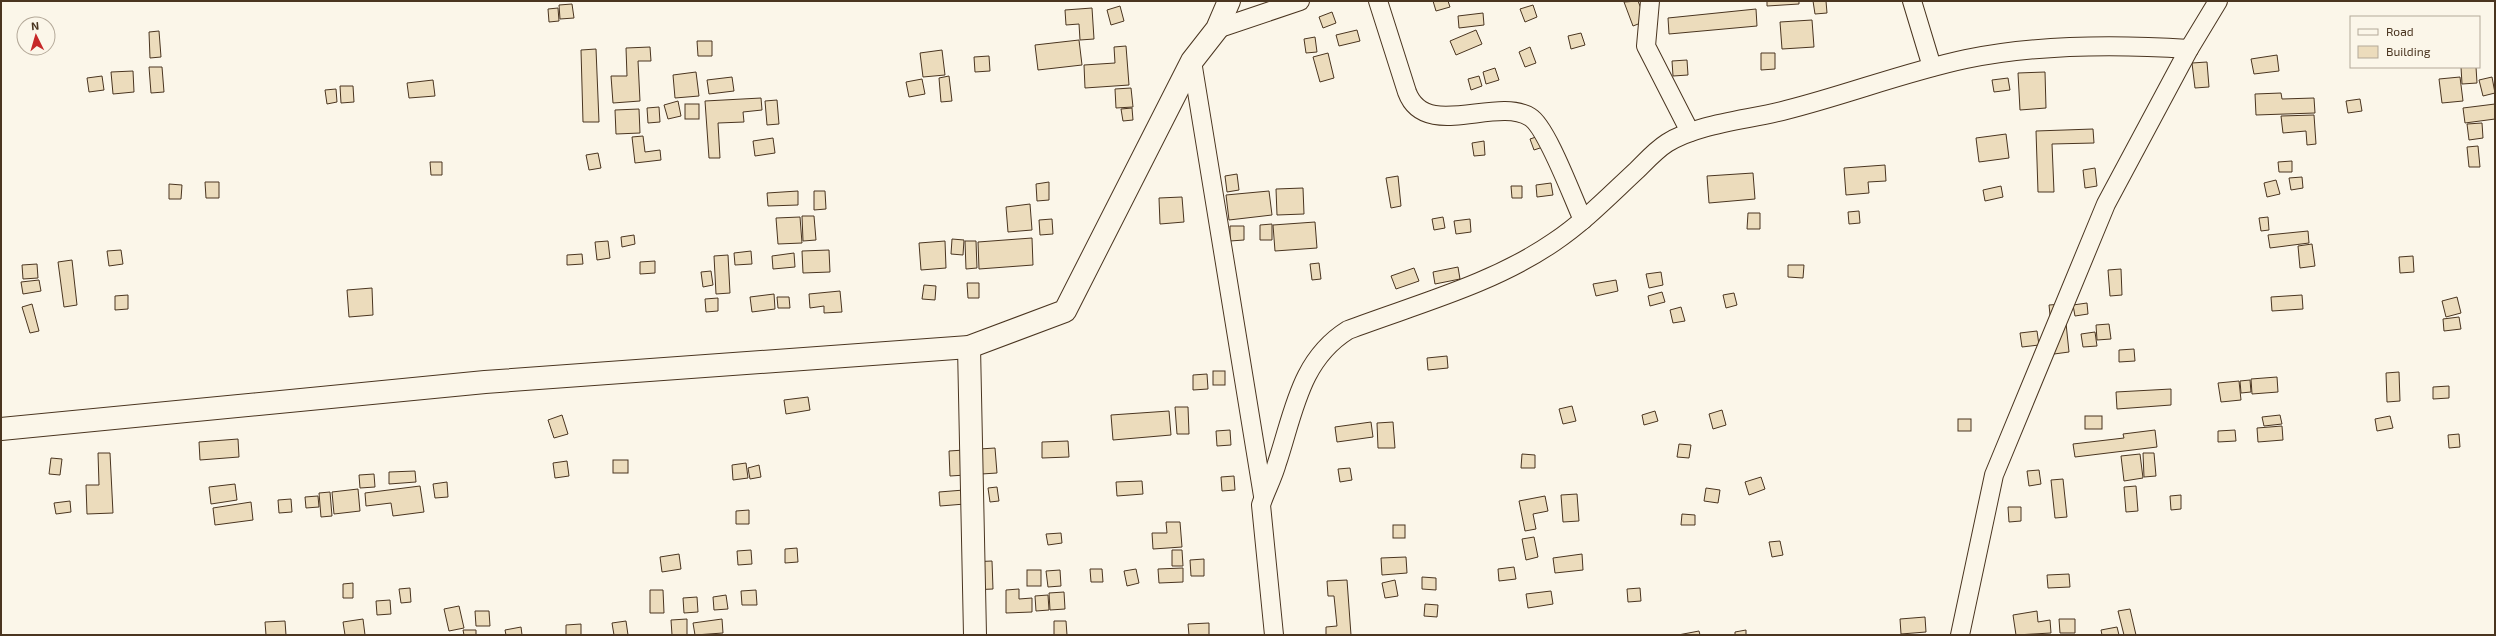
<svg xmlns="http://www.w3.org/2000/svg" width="2496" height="636" font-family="'Exo 2',sans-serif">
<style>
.building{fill:#ecdcbc;stroke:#4a3520}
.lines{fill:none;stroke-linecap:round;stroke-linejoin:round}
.minor-casing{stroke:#4a3520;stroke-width:20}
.tertiary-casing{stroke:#4a3520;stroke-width:24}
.minor{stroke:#fbf6e9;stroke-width:18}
.tertiary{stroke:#fbf6e9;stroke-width:22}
</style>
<rect width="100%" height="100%" fill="#fbf6e9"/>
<!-- building -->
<g class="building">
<polygon points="1433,1 1448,1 1450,7 1436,11"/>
<polygon points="1638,1 1646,21 1633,26 1624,2"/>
<polygon points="1767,1 1799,1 1799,4 1767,6"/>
<polygon points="1813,1 1826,1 1827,13 1815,14"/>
<polygon points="572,4 574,18 560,19 559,5"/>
<polygon points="1533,5 1537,17 1525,22 1520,9"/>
<polygon points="1120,6 1124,21 1111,25 1107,10"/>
<polygon points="558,8 559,21 549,22 548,9"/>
<polygon points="1092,8 1094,39 1080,40 1079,24 1066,25 1065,10"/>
<polygon points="1756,9 1757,26 1669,34 1668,18"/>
<polygon points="1332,12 1336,23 1323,28 1319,17"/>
<polygon points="1483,13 1484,25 1459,28 1458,16"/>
<polygon points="1812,20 1814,47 1782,49 1780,22"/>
<polygon points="1357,30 1360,41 1339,46 1336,35"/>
<polygon points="1476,30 1482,44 1456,55 1450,41"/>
<polygon points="159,31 161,57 150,58 149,32"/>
<polygon points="1581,33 1585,45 1571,49 1568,36"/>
<polygon points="1315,37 1317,52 1306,53 1304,39"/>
<polygon points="1079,40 1082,65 1038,70 1035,45"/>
<polygon points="697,41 712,41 712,56 698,56"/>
<polygon points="1126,46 1129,85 1085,88 1084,65 1115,63 1114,47"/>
<polygon points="650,47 651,61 638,61 640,101 613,103 611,76 627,76 626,48"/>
<polygon points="1530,47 1536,63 1525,67 1519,52"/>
<polygon points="596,49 599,122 583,122 581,50"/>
<polygon points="942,50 945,75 923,77 920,53"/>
<polygon points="1328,53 1334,78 1320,82 1313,57"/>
<polygon points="1761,53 1775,53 1775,69 1761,70"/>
<polygon points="2277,55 2279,71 2254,74 2251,59"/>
<polygon points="989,56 990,71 975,72 974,57"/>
<polygon points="1687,60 1688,75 1673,76 1672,61"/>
<polygon points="2207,62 2209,87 2195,88 2192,63"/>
<polygon points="149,67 162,67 164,92 151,93"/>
<polygon points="2461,67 2476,67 2477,83 2462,84"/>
<polygon points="1495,68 1499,80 1486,84 1483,72"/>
<polygon points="133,71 134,92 113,94 111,72"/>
<polygon points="696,72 699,96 675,98 673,75"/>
<polygon points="2045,72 2046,108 2020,110 2018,73"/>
<polygon points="102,76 104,90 89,92 87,78"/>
<polygon points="949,76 952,101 941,102 939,78"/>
<polygon points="1479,76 1482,86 1471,90 1468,79"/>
<polygon points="732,77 734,91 709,94 707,80"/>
<polygon points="2460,77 2463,101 2442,103 2439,79"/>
<polygon points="2492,77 2495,93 2483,96 2479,80"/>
<polygon points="2008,78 2010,90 1994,92 1992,80"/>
<polygon points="922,79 925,94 909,97 906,82"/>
<polygon points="433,80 435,96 409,98 407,83"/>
<polygon points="340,86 353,86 354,102 341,103"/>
<polygon points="1131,88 1133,107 1116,108 1115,89"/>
<polygon points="336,89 337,102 327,104 325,90"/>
<polygon points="2281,93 2282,99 2314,98 2315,113 2256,115 2255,94"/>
<polygon points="761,98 762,110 743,112 744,122 718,123 720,158 709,158 705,101"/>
<polygon points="2360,99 2362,111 2348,113 2346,101"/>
<polygon points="777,100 779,124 767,125 765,101"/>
<polygon points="678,101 681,116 668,119 664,105"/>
<rect x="685" y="104" width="14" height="15"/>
<polygon points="2495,104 2495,119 2465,123 2463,108"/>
<polygon points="659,107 660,122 648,123 647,108"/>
<polygon points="1132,108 1133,120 1123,121 1121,109"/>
<polygon points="639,109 640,133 616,134 615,110"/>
<polygon points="2314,115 2316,144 2307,145 2306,131 2283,133 2281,116"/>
<polygon points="2482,123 2483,138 2469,140 2467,124"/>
<polygon points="2093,129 2094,143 2052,144 2054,192 2038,192 2036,131"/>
<polygon points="1545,134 1549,145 1534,150 1530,139"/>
<polygon points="2006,134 2009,158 1979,162 1976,138"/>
<polygon points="643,136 645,152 660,150 661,160 635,163 632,137"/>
<polygon points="773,138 775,153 755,156 753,141"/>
<polygon points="1484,141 1485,155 1474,156 1472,143"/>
<polygon points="2478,146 2480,167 2469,167 2467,147"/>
<polygon points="598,153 601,168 589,170 586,155"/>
<polygon points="2292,161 2292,172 2279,172 2278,162"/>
<polygon points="430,162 442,162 442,175 431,175"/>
<polygon points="1885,165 1886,181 1868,182 1869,193 1846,195 1844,168"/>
<polygon points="2095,168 2097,186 2085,188 2083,170"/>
<polygon points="1753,173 1755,199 1709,203 1707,176"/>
<polygon points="1237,174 1239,190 1227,192 1225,176"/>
<polygon points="1398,176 1401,206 1391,208 1386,178"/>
<polygon points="2302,177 2303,188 2291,190 2289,178"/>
<polygon points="2276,180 2280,194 2267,197 2264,183"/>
<polygon points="205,182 219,182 219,198 206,198"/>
<polygon points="1049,182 1049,200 1037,201 1036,184"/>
<polygon points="1551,183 1553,195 1537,197 1536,185"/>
<polygon points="169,184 182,185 181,199 169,199"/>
<polygon points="1511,186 1522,186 1522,198 1512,198"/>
<polygon points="2001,186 2003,197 1985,201 1983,190"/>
<polygon points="1303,188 1304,214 1277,215 1276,189"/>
<polygon points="798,191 798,205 768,206 767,193"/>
<polygon points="814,191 825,191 826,209 814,210"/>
<polygon points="1269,191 1272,215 1229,220 1226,195"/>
<polygon points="1182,197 1184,222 1160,224 1159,198"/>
<polygon points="1030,204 1032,230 1008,232 1006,207"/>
<polygon points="1859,211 1860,223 1849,224 1848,212"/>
<polygon points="1748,213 1760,213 1760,229 1747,229"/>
<polygon points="802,216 814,216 816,240 803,241"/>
<polygon points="800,217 802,243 778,244 776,218"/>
<polygon points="1443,217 1445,228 1434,230 1432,219"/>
<polygon points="2268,217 2269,230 2261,231 2259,218"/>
<polygon points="1052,219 1053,234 1040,235 1039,220"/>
<polygon points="1470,219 1471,232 1456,234 1454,221"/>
<polygon points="1315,222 1317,248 1275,251 1273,225"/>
<polygon points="1272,224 1272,240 1260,240 1260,225"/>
<polygon points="1230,226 1244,226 1244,240 1230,241"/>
<polygon points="2308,231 2309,243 2270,248 2268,235"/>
<polygon points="634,235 635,244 622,247 621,237"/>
<polygon points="1032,238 1033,265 979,269 978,242"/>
<polygon points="952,239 964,240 963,255 951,254"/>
<polygon points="608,241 610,258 597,260 595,242"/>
<polygon points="945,241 946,268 921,270 919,243"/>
<polygon points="965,241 976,241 977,268 966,269"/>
<polygon points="2312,244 2315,266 2300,268 2298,246"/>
<polygon points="121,250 123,264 109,266 107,251"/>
<polygon points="829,250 830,272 803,273 802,251"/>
<polygon points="751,251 752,264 735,265 734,253"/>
<polygon points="794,253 795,267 773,269 772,256"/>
<polygon points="582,254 583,264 567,265 567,255"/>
<polygon points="728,255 730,293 716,294 714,256"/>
<polygon points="2413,256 2414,272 2400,273 2399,257"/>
<polygon points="72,260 77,305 64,307 58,262"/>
<polygon points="655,261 655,273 640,274 640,262"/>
<polygon points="1319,263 1321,279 1312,280 1310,264"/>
<polygon points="37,264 38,278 23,279 22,265"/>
<polygon points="1788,265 1804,265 1803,278 1788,277"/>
<polygon points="1458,267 1460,279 1435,284 1433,272"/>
<polygon points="1414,268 1419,281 1396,289 1391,276"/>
<polygon points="2121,269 2122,295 2110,296 2108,270"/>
<polygon points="711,271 713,285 703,287 701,272"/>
<polygon points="1661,272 1663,285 1649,288 1646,274"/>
<polygon points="39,280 41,291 23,294 21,282"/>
<polygon points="1616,280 1618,291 1596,296 1593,284"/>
<polygon points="967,283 979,283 979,298 968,298"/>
<polygon points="924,285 936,286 935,300 922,299"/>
<polygon points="372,288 373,315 349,317 347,290"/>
<polygon points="840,291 842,312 824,313 824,306 810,308 809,294"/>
<polygon points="1662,292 1665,302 1650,306 1648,296"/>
<polygon points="1734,293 1737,305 1726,308 1723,295"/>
<polygon points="774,294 775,309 752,312 750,297"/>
<polygon points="128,295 128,309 115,310 115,296"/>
<polygon points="2302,295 2303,309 2272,311 2271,297"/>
<polygon points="777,297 789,297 790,308 778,308"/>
<polygon points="2457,297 2461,313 2446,317 2442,301"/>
<polygon points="718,298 718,311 706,312 705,299"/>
<polygon points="2087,303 2088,314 2075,316 2073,305"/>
<polygon points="32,304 39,331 30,333 22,307"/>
<polygon points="2064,304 2069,352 2054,354 2049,305"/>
<polygon points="1681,307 1685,321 1673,323 1670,310"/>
<polygon points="2459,317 2461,329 2444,331 2443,319"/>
<polygon points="2109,324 2111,339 2097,340 2096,325"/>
<polygon points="2037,331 2039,345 2022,347 2020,333"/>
<polygon points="2095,332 2097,346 2083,347 2081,334"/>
<polygon points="2134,349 2135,361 2119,362 2119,350"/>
<polygon points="1447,356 1448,368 1428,370 1427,358"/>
<rect x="1213" y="371" width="12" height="14"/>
<polygon points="2399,372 2400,401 2387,402 2386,373"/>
<polygon points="1207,374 1208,389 1193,390 1193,375"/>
<polygon points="2277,377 2278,392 2252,394 2251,379"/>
<polygon points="2250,380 2251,392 2241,393 2240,381"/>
<polygon points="2239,381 2241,400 2221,402 2218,383"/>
<polygon points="2449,386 2449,398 2433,399 2433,387"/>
<polygon points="2171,389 2171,405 2117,409 2116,392"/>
<polygon points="808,397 810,410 786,414 784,400"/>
<polygon points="1572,406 1576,421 1563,424 1559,409"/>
<polygon points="1175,407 1188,407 1189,434 1177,434"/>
<polygon points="1722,410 1726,425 1713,429 1709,414"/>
<polygon points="1169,411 1171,435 1113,440 1111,415"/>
<polygon points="1655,411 1658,421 1644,425 1642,415"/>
<polygon points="562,415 568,434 554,438 548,420"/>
<polygon points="2280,415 2282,424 2264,426 2262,417"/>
<rect x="2085" y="416" width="17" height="13"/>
<polygon points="2390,416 2393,428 2377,431 2375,419"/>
<rect x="1958" y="419" width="13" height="12"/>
<polygon points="1371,422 1373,437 1337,442 1335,427"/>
<polygon points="1393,422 1395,448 1378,448 1377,423"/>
<polygon points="2282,426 2283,440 2258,442 2257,428"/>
<polygon points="1230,430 1231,445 1217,446 1216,431"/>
<polygon points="2155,430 2157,447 2075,457 2073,444 2124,438 2123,434"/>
<polygon points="2235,430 2236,441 2218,442 2218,431"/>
<polygon points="2459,434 2460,447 2449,448 2448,435"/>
<polygon points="238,439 239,457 200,460 199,442"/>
<polygon points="1068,441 1069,457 1042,458 1042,442"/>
<polygon points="1679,444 1691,445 1689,458 1677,457"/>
<polygon points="995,448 997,473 950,476 949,451"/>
<polygon points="98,453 110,453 113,513 87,514 86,485 99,485"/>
<polygon points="2143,453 2154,453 2156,476 2144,477"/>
<polygon points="1522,454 1535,455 1535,468 1521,468"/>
<polygon points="2140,454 2143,478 2124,481 2121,456"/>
<polygon points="51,458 62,459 60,475 49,474"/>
<rect x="613" y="460" width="15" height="13"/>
<polygon points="567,461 569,476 555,478 553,463"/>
<polygon points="746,463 748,478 733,480 732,465"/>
<polygon points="759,465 761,477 750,479 748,468"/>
<polygon points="1350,468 1352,480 1340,482 1338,469"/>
<polygon points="2039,470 2041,484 2029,486 2027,471"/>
<polygon points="415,471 416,482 389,484 389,472"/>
<polygon points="374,474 375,487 360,488 359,475"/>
<polygon points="1234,476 1235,490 1222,491 1221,477"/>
<polygon points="1761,477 1765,489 1749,495 1745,482"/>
<polygon points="2063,479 2067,517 2055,518 2051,480"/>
<polygon points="1142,481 1143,494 1117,496 1116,482"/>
<polygon points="447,482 448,497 435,498 433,484"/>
<polygon points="235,484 237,500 211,504 209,487"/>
<polygon points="420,486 424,512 393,516 391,503 366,506 365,493"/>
<polygon points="2136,486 2138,511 2126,512 2124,487"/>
<polygon points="997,487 999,501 990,502 988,488"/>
<polygon points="1706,488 1720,490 1718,503 1704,501"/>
<polygon points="358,489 360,511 334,514 332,492"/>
<polygon points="964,490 965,504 940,506 939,492"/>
<polygon points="330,492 332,516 321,517 319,493"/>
<polygon points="1577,494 1579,521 1563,522 1561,495"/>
<polygon points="2181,495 2181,509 2171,510 2170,496"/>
<polygon points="318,496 319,507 306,508 305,497"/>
<polygon points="1545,496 1548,511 1533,514 1536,529 1525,531 1519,501"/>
<polygon points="291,499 292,512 279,513 278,500"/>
<polygon points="70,501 71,512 56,514 54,503"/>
<polygon points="251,502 253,520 215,525 213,508"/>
<polygon points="2008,507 2021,507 2021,521 2009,522"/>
<polygon points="749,510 749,524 736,524 736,511"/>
<polygon points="1682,514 1695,515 1695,525 1681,525"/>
<polygon points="1166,522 1180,522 1182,547 1153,549 1152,533 1167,533"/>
<rect x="1393" y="525" width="12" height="13"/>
<polygon points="1061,533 1062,543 1048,545 1046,534"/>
<polygon points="1534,537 1538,557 1526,560 1522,539"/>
<polygon points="1780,541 1783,555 1772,557 1769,542"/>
<polygon points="797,548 798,562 785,563 785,549"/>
<polygon points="751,550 752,564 738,565 737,551"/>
<polygon points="1172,550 1182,550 1183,566 1172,566"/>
<polygon points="679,554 681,569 662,572 660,557"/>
<polygon points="1582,554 1583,570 1555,573 1553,558"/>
<polygon points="1406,557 1407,573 1382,575 1381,558"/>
<polygon points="1204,559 1204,576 1191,576 1190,560"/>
<polygon points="992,561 993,589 970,590 969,562"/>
<polygon points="1514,567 1516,579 1499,581 1498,569"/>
<polygon points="1183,568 1183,582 1159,583 1158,569"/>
<polygon points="1090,569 1102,569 1103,582 1091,582"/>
<polygon points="1136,569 1139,583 1127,586 1124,571"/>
<rect x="1027" y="570" width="14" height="16"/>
<polygon points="1060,570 1061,586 1048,587 1046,571"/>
<polygon points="2069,574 2070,587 2048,588 2047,575"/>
<polygon points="1422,577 1436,578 1436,590 1422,589"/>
<polygon points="1347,580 1351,635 1326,635 1326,627 1337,626 1334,596 1328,596 1327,581"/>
<polygon points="1395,580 1398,596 1385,598 1382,583"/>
<polygon points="353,583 353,598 343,598 343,584"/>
<polygon points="410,588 411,602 401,603 399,589"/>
<polygon points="1640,588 1641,601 1628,602 1627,589"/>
<polygon points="1019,589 1019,599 1032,598 1032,612 1006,613 1006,590"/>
<polygon points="650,590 663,590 664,613 650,613"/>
<polygon points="756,590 757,605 742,605 741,591"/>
<polygon points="1551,591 1553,604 1528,608 1526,594"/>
<polygon points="1064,592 1065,609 1050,610 1049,593"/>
<polygon points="726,595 728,609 714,610 713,597"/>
<polygon points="1048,595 1049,610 1036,611 1035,596"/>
<polygon points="697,597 698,612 684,613 683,598"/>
<polygon points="390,600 391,614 377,615 376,601"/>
<polygon points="1425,604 1438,605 1437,617 1424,616"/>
<polygon points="459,606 464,628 449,631 444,609"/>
<polygon points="2130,609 2136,635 2124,635 2118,611"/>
<polygon points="475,611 489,611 490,626 476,626"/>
<polygon points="2037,611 2038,622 2050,620 2051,633 2016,635 2013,615"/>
<polygon points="1925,617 1926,632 1901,634 1900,619"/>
<polygon points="363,619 365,635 345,635 343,622"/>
<polygon points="687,619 687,635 672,635 671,620"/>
<polygon points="722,619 723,633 695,635 693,623"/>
<polygon points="2059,619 2075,619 2075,633 2060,633"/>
<polygon points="285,621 286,635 266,635 265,622"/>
<polygon points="626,621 628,635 614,635 612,623"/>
<polygon points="1054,621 1066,621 1067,635 1054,635"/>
<polygon points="1209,623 1209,635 1189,635 1188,624"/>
<polygon points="581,624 581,635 566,635 566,625"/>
<polygon points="521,627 522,635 506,635 505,630"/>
<polygon points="2117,627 2119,635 2102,635 2101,630"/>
<polygon points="463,630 476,630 476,635 464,635"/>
<polygon points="1746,630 1746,635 1735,635 1735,632"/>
<polygon points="1699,631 1700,635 1678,635"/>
</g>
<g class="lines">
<!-- minor casing -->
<g class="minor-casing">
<g id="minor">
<path d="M1378,1l29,91c18,49 89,4 123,25 17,10 43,82 53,103"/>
<polyline points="1650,1 1646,46 1690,132"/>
<polyline points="1912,1 1932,67"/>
<polyline points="1217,29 1300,1"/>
<polyline points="1192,61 1263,496"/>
<path d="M1274,635l-13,-130c4,-13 12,-27 16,-42 17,-51 23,-103 71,-133 69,-26 145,-46 206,-88 30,-20 56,-47 83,-72 9,-9 19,-20 30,-27 32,-20 82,-23 119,-33 60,-15 119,-38 180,-51 73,-15 149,-15 223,-10"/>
<polyline points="1960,635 1994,475 2106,204 2189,49 2218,1"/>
</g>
</g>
<!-- tertiary casing -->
<g class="tertiary-casing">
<g id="tertiary">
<polyline points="969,347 975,635"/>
<polyline points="1,429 485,382 969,347 1065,311 1192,61 1217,29 1229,1"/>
</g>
</g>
<!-- minor -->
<use href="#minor" class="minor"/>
<!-- tertiary -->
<use href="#tertiary" class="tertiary"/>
</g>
<!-- border -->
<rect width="2496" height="636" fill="none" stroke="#4a3520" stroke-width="4"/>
<!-- legend -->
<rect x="2350" y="16" width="130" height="52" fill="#fbf6e9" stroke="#b4a999"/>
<rect x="2358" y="29" width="20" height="6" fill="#fbf6e9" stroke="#b4a999"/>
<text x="2386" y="36" font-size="12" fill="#4a3520">Road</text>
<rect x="2358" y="46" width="20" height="12" fill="#ecdcbc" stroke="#b4a999"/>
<text x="2386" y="56" font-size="12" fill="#4a3520">Building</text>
<!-- north arrow -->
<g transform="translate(36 36) rotate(355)"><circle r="19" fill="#fbf6e9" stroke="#b4a999"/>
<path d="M0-3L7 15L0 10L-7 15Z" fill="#c62828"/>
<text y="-6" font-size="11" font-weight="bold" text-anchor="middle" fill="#4a3520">N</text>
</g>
</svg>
